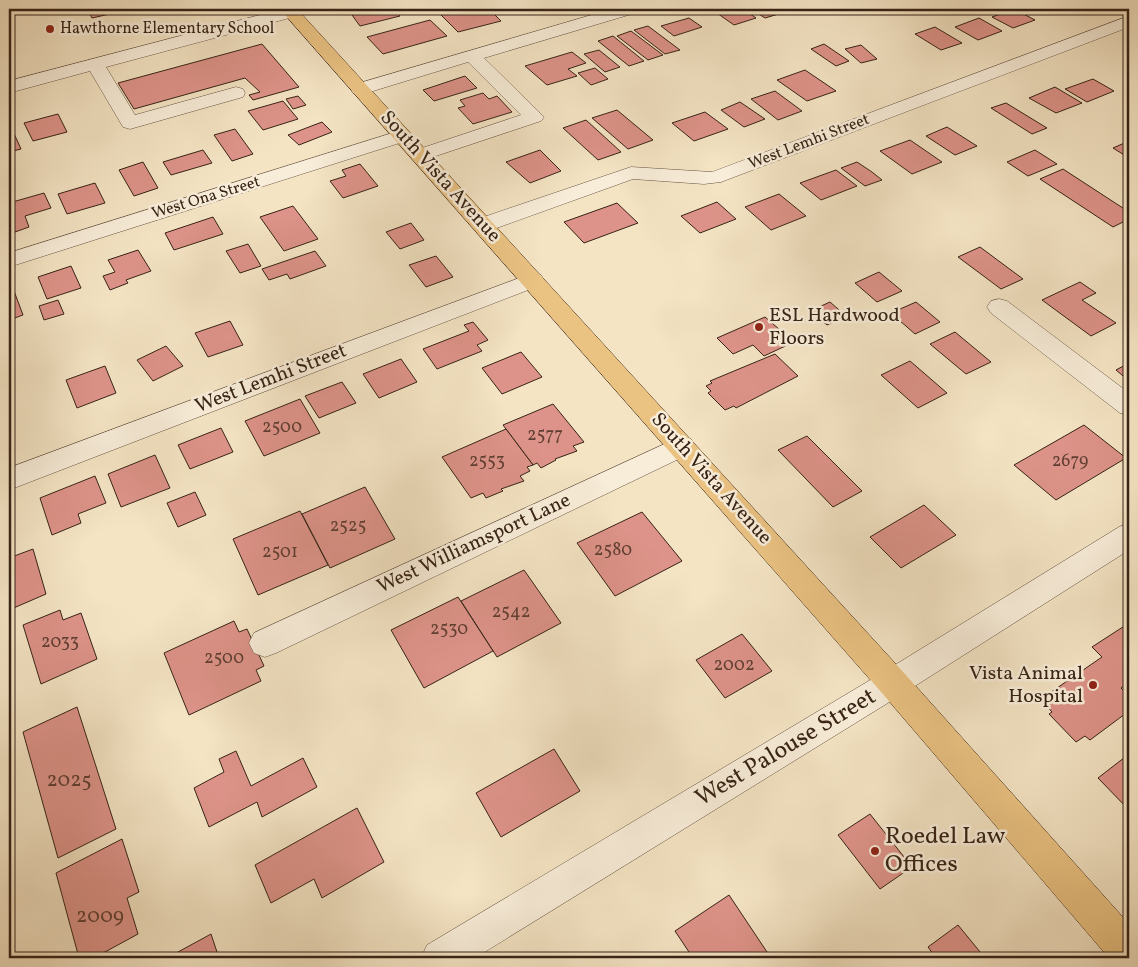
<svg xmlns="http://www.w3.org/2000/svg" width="1138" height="967" font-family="Vollkorn,serif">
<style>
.building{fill:#dd9389;stroke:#372316}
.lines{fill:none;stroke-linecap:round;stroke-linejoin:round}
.minor-casing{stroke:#665342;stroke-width:1}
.major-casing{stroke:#372316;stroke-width:1}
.minor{fill:#f8edd9;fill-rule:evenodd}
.major{fill:#eac282;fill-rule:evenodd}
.poi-dot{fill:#8f2418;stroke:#f8edd9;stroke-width:2}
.labels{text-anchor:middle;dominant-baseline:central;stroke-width:5;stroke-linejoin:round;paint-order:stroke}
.far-poi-label{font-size:16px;fill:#372316;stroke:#f8edd9;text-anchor:start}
.far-street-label{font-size:16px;fill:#372316;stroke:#f8edd9}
.number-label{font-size:18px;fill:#603f33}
.street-label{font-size:20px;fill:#372316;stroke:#f8edd9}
.poi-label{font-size:20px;fill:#372316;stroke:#f8edd9;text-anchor:start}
.near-number-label{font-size:21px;fill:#603f33}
.near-street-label{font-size:24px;fill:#372316;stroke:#f8edd9}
.near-poi-label{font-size:24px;fill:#372316;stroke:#f8edd9;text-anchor:start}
</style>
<rect width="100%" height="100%" fill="#f4e4c4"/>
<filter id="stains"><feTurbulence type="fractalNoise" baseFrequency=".004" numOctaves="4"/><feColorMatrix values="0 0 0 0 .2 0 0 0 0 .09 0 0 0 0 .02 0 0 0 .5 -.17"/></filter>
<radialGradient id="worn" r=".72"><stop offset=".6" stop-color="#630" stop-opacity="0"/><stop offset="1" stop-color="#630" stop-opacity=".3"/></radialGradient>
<!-- building -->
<g class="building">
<polygon points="87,9 132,9 92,18"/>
<polygon points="380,9 394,9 400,16 360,26 352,15"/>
<polygon points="453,9 459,14 470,11 468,9 497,9 490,10 501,21 458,32 436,10"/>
<polygon points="511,9 535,9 517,14"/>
<polygon points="720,9 743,9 756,18 734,25 714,11"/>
<polygon points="751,9 791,9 792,10 765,18"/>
<polygon points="1014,9 1035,20 1013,28 992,17"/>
<polygon points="1024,9 1066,9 1053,13 1044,9 1032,13"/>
<polygon points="689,18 702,27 674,36 661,26"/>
<polygon points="979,18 1002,31 978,40 955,27"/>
<polygon points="430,20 447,36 383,54 367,37"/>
<polygon points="648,26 680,50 665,54 634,30"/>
<polygon points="935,27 962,43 941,50 915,34"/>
<polygon points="631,31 663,55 648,60 617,36"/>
<polygon points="613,36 644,61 629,66 598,41"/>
<polygon points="262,44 299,87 253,100 249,95 260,92 245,78 134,109 118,83"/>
<polygon points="824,44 849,61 836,66 811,49"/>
<polygon points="861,45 877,59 861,63 845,49"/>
<polygon points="599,50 620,67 605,72 584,54"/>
<polygon points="572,52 586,63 568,69 577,76 547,85 525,66"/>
<polygon points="595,68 608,79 591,85 578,73"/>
<polygon points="805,70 836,91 807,101 777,80"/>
<polygon points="465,76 477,88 434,101 423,90"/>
<polygon points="1093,79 1114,91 1087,102 1065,89"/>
<polygon points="1055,87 1082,103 1056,113 1029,98"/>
<polygon points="775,91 802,111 778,120 751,99"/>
<polygon points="483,93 489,99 497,96 512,112 473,124 458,108 465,106 460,100"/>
<polygon points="298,96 306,105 293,109 286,99"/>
<polygon points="283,101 298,119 263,130 248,111"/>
<polygon points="740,102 765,119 744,127 721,110"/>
<polygon points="1006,103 1047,128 1032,134 991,108"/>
<polygon points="617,110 653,140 628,149 592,118"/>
<polygon points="705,112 728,129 694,141 672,123"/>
<polygon points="58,114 67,132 33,141 24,123"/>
<polygon points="586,120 621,152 598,160 563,128"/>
<polygon points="322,122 332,132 299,145 288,135"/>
<polygon points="9,127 11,127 21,149 9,152"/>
<polygon points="947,127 977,146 955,155 926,136"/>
<polygon points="235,129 253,154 232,161 214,135"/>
<polygon points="910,140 942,162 912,174 880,151"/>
<polygon points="1129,141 1129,158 1113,148"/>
<polygon points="203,150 212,163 171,175 163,162"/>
<polygon points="540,150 561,171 530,183 506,162"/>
<polygon points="1035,150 1057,164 1028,176 1007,162"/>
<polygon points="143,162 158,188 134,196 119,170"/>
<polygon points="857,162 872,172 882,180 865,186 841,168"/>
<polygon points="360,164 378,186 343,198 330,181 346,176 342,170"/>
<polygon points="1063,169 1129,212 1129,219 1113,227 1040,179"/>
<polygon points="836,170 857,186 821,200 800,183"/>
<polygon points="95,183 105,203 67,214 58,194"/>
<polygon points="44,193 51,208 25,216 29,227 15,232 9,217 9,203"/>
<polygon points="779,194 806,216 771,230 745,207"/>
<polygon points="717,202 736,219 700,233 681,216"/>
<polygon points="617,203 638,223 584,243 564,222"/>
<polygon points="293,206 318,239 284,251 260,217"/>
<polygon points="213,217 223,234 174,250 165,233"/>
<polygon points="411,223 424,240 400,249 386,232"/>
<polygon points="248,244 261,266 240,273 226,251"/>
<polygon points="980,247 1023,279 1001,289 958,257"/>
<polygon points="138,250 151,271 126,280 128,283 110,290 103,276 115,272 108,260"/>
<polygon points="315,251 326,266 290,279 287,274 269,280 262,269"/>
<polygon points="436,256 453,277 426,287 409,265"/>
<polygon points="71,266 81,288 47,299 38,277"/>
<polygon points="879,272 902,291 877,302 855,283"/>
<polygon points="1080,282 1096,293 1082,300 1116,323 1091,336 1042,300"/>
<polygon points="14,291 23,315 9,320 9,293"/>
<polygon points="58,300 64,314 44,320 39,306"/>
<polygon points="830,302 846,316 827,325 810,311"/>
<polygon points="916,302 940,322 915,334 891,313"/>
<polygon points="765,317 794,342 764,356 753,345 733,354 717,338"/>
<polygon points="230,321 243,345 208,357 195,333"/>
<polygon points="473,322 488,340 477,345 482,351 437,369 423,349 469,331 464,325"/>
<polygon points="955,332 991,362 966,374 930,344"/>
<polygon points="166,346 183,366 153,381 137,360"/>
<polygon points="521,352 542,377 502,394 482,368"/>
<polygon points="775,354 798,376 736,408 734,406 725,410 708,393 711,391 706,386 712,383 710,381"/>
<polygon points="401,359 417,382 379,398 363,374"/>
<polygon points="910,361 947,393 918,408 881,375"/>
<polygon points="1129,363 1129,381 1116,370"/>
<polygon points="105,366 116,393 77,408 66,380"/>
<polygon points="342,382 356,403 319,418 305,396"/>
<polygon points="300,399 320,433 264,456 245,421"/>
<polygon points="553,404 584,442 573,446 577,451 555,459 556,460 541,468 537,463 533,465 503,425"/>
<polygon points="1084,425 1126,458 1056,500 1014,465"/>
<polygon points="221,428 233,452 190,469 178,445"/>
<polygon points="506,429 533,465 527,467 530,471 520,476 524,481 501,489 503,491 486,498 483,493 471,498 442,457"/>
<polygon points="807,436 862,491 833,507 778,450"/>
<polygon points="155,455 170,488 121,507 108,474"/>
<polygon points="95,476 106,503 78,514 81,523 52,535 40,498"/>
<polygon points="365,487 395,539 330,568 302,514"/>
<polygon points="195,492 206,515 178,527 167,503"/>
<polygon points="924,505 956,535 901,568 870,537"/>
<polygon points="300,511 328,565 258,595 233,539"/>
<polygon points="642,512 682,561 615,596 577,543"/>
<polygon points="33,549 46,594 9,610 9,558"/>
<polygon points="524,570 561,623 497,657 461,601"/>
<polygon points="458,597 493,651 424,688 391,630"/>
<polygon points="60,610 63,620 81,613 97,659 41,684 23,625"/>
<polygon points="234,621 239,632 247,629 264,666 256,670 261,681 189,715 164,653"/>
<polygon points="1129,623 1129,682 1121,688 1129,696 1129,711 1090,740 1085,736 1076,742 1049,714 1052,712 1042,701 1046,698 1044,697 1102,657 1092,647"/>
<polygon points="742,634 772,671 725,698 696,660"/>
<polygon points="77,707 116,829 58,858 23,732"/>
<polygon points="554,749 580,791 501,837 476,793"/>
<polygon points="236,751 251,786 303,758 317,787 262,817 257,802 209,827 194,788 224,772 219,759"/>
<polygon points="1129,754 1129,810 1098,778"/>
<polygon points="357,808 384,862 322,898 314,879 271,903 255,865"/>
<polygon points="870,814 912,867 880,889 838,835"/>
<polygon points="122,839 139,892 127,898 138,934 94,958 79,958 56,873"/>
<polygon points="729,895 771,958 693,958 675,931"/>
<polygon points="958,925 985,958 936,958 928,947"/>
<polygon points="211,934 219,958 167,958"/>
</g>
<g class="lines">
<!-- minor casing -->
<g class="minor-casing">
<g id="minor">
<polygon points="283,9 310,9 308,13 106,67 135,115 236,87 243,89 245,93 243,97 130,129 123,127 90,71 9,93 9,81"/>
<polygon points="612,9 637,9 635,13 484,58 544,117 541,121 427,159 420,161 413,159 410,155 413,151 521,115 468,62 360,95 353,93 351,89 353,85"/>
<polygon points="1129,16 1129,27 721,182 704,184 633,179 491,230 483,232 475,230 472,225 475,220 631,167 712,172"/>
<polygon points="402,130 409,132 412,136 409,140 9,267 9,253"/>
<polygon points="533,273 541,275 544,280 541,285 9,490 9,468"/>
<polygon points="999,299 1007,301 1129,393 1129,415 1120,413 991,313 987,307 991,301"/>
<polygon points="682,436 691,439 695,446 691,453 276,653 265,657 254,653 249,643 254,633"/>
<polygon points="1129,523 1129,550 904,693 475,958 421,958 427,945 882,673 1119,527"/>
</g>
</g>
<!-- major casing -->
<g class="major-casing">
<polygon id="major" points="280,9 297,9 904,673 1129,924 1129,958 1109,958 882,693"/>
</g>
<!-- minor -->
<use href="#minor" class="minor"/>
<!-- major -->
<use href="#major" class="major"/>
</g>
<!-- markers -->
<g class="poi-dot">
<circle cx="50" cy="29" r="5"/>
<circle cx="759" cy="327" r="5"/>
<circle cx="1093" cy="685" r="5"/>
<circle cx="875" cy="851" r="5"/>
</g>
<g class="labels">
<!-- far-poi labels -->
<g class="far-poi-label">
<text x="60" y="29">Hawthorne Elementary School</text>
</g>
<!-- far-street labels -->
<g class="far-street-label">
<text transform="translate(809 142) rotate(-21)">West Lemhi Street</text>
<text transform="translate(206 198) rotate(-17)">West Ona Street</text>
</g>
<!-- number labels -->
<g class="number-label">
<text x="282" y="427">2500</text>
<text x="545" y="435">2577</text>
<text x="487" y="461">2553</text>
<text x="1070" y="461">2679</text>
<text x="348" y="526">2525</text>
<text x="613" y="550">2580</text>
<text x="280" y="552">2501</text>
<text x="511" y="612">2542</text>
<text x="449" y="629">2530</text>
<text x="60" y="642">2033</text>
<text x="224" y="658">2500</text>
<text x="734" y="665">2002</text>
</g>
<!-- street labels -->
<g class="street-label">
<text transform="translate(440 177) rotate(48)">South Vista Avenue</text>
<text transform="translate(271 379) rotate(-21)">West Lemhi Street</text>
<text transform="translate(711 479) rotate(48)">South Vista Avenue</text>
<text transform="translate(474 544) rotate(-25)">West Williamsport Lane</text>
</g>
<!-- poi labels -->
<g class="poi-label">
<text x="769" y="316">ESL Hardwood<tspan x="769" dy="23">Floors</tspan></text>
<text x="1083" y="674" text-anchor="end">Vista Animal<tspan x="1083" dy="23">Hospital</tspan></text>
</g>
<!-- near-number labels -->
<g class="near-number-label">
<text x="69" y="780">2025</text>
<text x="100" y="916">2009</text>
</g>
<!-- near-street labels -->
<g class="near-street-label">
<text transform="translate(786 748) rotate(-31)">West Palouse Street</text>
</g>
<!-- near-poi labels -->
<g class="near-poi-label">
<text x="885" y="837">Roedel Law<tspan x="885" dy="28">Offices</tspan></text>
</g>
</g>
<!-- margin -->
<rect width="1138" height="967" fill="none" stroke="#f4e4c4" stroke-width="30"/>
<rect x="10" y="10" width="1118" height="947" fill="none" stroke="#372316" stroke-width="2.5"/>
<rect x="15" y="15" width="1108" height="937" fill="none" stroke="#372316"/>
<rect width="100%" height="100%" filter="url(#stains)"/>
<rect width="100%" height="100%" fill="url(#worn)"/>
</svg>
